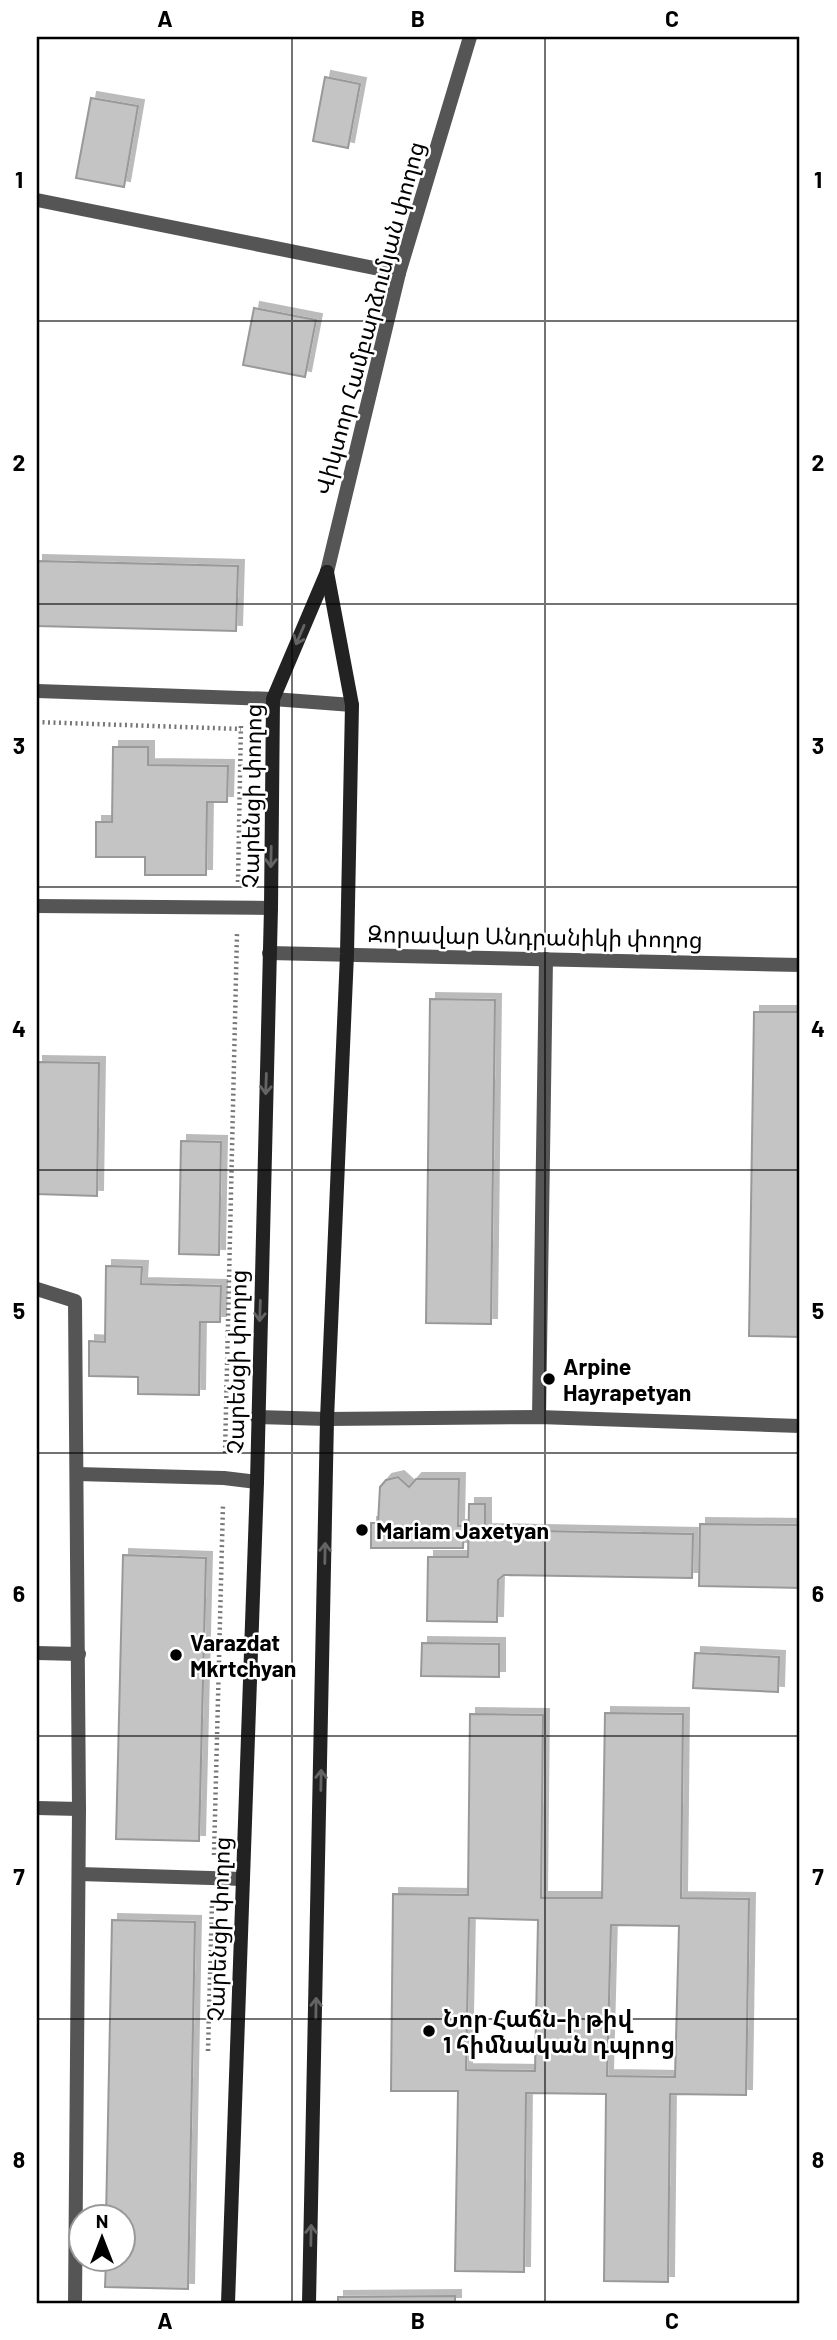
<svg xmlns="http://www.w3.org/2000/svg" width="837" height="2340" font-family="Barlow,'Noto Sans Armenian',sans-serif">
<style>
.building{fill:#c4c4c4;stroke:#999;stroke-width:2;fill-rule:evenodd;filter:url(#shadow)}
.lines{fill:none;stroke-linecap:round;stroke-linejoin:round}
.path{stroke:#777;stroke-width:4.5;stroke-dasharray:2 3.5;stroke-linecap:butt}
.lane{stroke:#555;stroke-width:14}
.street{stroke:#555;stroke-width:14}
.secondary{stroke:#222;stroke-width:14}
.oneway{stroke:#646464}
.grid{fill:none;stroke:#000;stroke-width:2;stroke-opacity:0.55}
.poi-dot{fill:#000;stroke:#fff;stroke-width:2.5}
.labels{text-anchor:middle;dominant-baseline:central;stroke-width:5;stroke-linejoin:round;paint-order:stroke}
.street-label{font-size:23px;fill:#000;stroke:#fff}
.poi-label{font-size:23px;font-weight:bold;fill:#000;stroke:#fff;text-anchor:start}
.neatline{fill:none;stroke:#000;stroke-width:2.5}
.grid-label{font-size:23px;text-anchor:middle;font-weight:bold;fill:#000}
</style>
<defs>
<filter id="shadow"><feDropShadow dx="6" dy="-6" stdDeviation="0" flood-color="#0004"/></filter>
</defs>
<rect width="100%" height="100%" fill="#fff"/>
<!-- building -->
<g class="building">
<polygon points="325,77 360,84 348,148 313,141"/>
<polygon points="91,98 138,106 124,187 76,178"/>
<polygon points="254,308 316,320 305,377 243,365"/>
<polygon points="37,561 238,566 236,631 37,626"/>
<polygon points="113,747 148,747 148,765 228,766 227,802 207,802 206,875 145,875 145,857 96,857 96,822 112,822"/>
<polygon points="430,999 495,1000 491,1324 426,1323"/>
<polygon points="754,1012 800,1012 800,1337 749,1336"/>
<polygon points="37,1062 99,1063 97,1196 37,1194"/>
<polygon points="181,1141 221,1142 219,1255 179,1254"/>
<polygon points="106,1266 142,1267 141,1284 221,1286 220,1322 200,1322 199,1395 138,1394 138,1377 89,1376 89,1341 105,1342"/>
<polygon points="398,1477 409,1487 416,1479 459,1479 458,1526 464,1526 463,1548 371,1548 371,1523 378,1523 380,1487 386,1480"/>
<polygon points="469,1504 485,1504 485,1530 693,1534 692,1578 504,1575 498,1580 497,1622 427,1621 428,1557 468,1557"/>
<polygon points="700,1524 800,1525 800,1588 699,1586"/>
<polygon points="123,1555 206,1558 199,1841 116,1839"/>
<polygon points="422,1643 499,1644 499,1677 421,1676"/>
<polygon points="695,1653 779,1657 778,1692 693,1688"/>
<path d="M605,1713l78,1 -2,184 68,1 -3,196 -76,-1 -2,188 -64,-1 2,-187 -80,-1 -2,179 -69,-1 3,-180h-67l2,-197 75,1 2,-181 73,1 -2,183h61zM469,1918l69,2 -3,151 -69,-1zM611,1925l68,1 -4,151 -68,-1z"/>
<polygon points="112,1920 195,1922 188,2289 105,2287 106,2260 122,2260 122,2218 106,2218"/>
<polygon points="455,2296 455,2303 338,2303 338,2297"/>
</g>
<g class="lines">
<!-- path -->
<g class="path">
<polyline points="37,722 241,729"/>
<polyline points="238,882 241,723"/>
<polyline points="225,1453 237,933"/>
<polyline points="214,1855 223,1504"/>
<polyline points="208,2051 212,1902"/>
</g>
<!-- lane -->
<g class="lane">
<polyline points="37,906 271,908"/>
<polyline points="37,1289 75,1301 79,1809 75,2303"/>
<polyline points="539,1417 546,959"/>
<polyline points="77,1474 224,1478 257,1482"/>
<polyline points="37,1653 79,1654"/>
<polyline points="37,1808 79,1809"/>
<polyline points="79,1874 243,1879"/>
</g>
<!-- street -->
<g class="street">
<polyline points="37,200 399,273"/>
<polyline points="327,572 399,273 470,37"/>
<polyline points="37,691 273,699 352,705"/>
<polyline points="269,953 800,965"/>
<polyline points="257,1417 327,1419 539,1417 800,1426"/>
</g>
<!-- secondary -->
<g class="secondary">
<polyline points="228,2303 257,1482 271,908 273,699 327,572"/>
<polyline points="309,2303 327,1419 347,954 352,705 327,572"/>
</g>
</g>
<!-- one-way arrows -->
<defs><path id="oneway-shaft" d="M-6 0H5M1.5-3L5.5 0L1.5 3" fill="none" stroke-width="1.6" stroke-linecap="round" stroke-linejoin="round" transform="scale(1.75)"/></defs>
<g class="oneway">
<use href="#oneway-shaft" transform="translate(300 635) rotate(113)"/>
<use href="#oneway-shaft" transform="translate(271 857) rotate(91)"/>
<use href="#oneway-shaft" transform="translate(266 1084) rotate(92)"/>
<use href="#oneway-shaft" transform="translate(260 1311) rotate(92)"/>
<use href="#oneway-shaft" transform="translate(325 1553) rotate(-89)"/>
<use href="#oneway-shaft" transform="translate(321 1780) rotate(-89)"/>
<use href="#oneway-shaft" transform="translate(316 2008) rotate(-89)"/>
<use href="#oneway-shaft" transform="translate(311 2235) rotate(-89)"/>
</g>
<!-- grid -->
<path class="grid" d="M292,37v2266M545,37v2266M37,321h763M37,604h763M37,887h763M37,1170h763M37,1453h763M37,1736h763M37,2019h763"/>
<!-- markers -->
<g class="poi-dot">
<circle cx="549" cy="1379" r="7"/>
<circle cx="362" cy="1530" r="7"/>
<circle cx="176" cy="1655" r="7"/>
<circle cx="429" cy="2031" r="7"/>
</g>
<g class="labels">
<!-- street labels -->
<g class="street-label">
<text transform="translate(369 318) rotate(-75)">Վիկտոր Համբարձումյան փողոց</text>
<text transform="translate(251 796) rotate(-89)">Չարենցի փողոց</text>
<text transform="translate(535 936) rotate(1)">Զորավար Անդրանիկի փողոց</text>
<text transform="translate(236 1362) rotate(-89)">Չարենցի փողոց</text>
<text transform="translate(218 1929) rotate(-88)">Չարենցի փողոց</text>
</g>
<!-- poi labels -->
<g class="poi-label">
<text x="563" y="1366">Arpine<tspan x="563" dy="26">Hayrapetyan</tspan></text>
<text x="376" y="1530">Mariam Jaxetyan</text>
<text x="190" y="1642">Varazdat<tspan x="190" dy="26">Mkrtchyan</tspan></text>
<text x="443" y="2018">Նոր Հաճն-ի թիվ<tspan x="443" dy="26">1 հիմնական դպրոց</tspan></text>
</g>
</g>
<!-- border -->
<rect width="837" height="2340" fill="none" stroke="#ffffff" stroke-width="77"/>
<!-- north arrow -->
<g transform="translate(102 2238)"><circle r="33" fill="#ffffff" stroke="#999999" stroke-width="2"/>
<path d="M0-5L12 26L0 18L-12 26Z" fill="#000000"/>
<text y="-10" font-size="19" font-weight="bold" text-anchor="middle" fill="#000000">N</text>
</g>
<rect x="38" y="38" width="760" height="2264" class="neatline"/>
<g class="grid-label">
<text x="165" y="27">A</text>
<text x="418" y="27">B</text>
<text x="672" y="27">C</text>
<text x="19" y="188">1</text>
<text x="818" y="188">1</text>
<text x="19" y="471">2</text>
<text x="818" y="471">2</text>
<text x="19" y="754">3</text>
<text x="818" y="754">3</text>
<text x="19" y="1037">4</text>
<text x="818" y="1037">4</text>
<text x="19" y="1319">5</text>
<text x="818" y="1319">5</text>
<text x="19" y="1602">6</text>
<text x="818" y="1602">6</text>
<text x="19" y="1885">7</text>
<text x="818" y="1885">7</text>
<text x="19" y="2168">8</text>
<text x="818" y="2168">8</text>
<text x="165" y="2329">A</text>
<text x="418" y="2329">B</text>
<text x="672" y="2329">C</text>
</g>
</svg>
